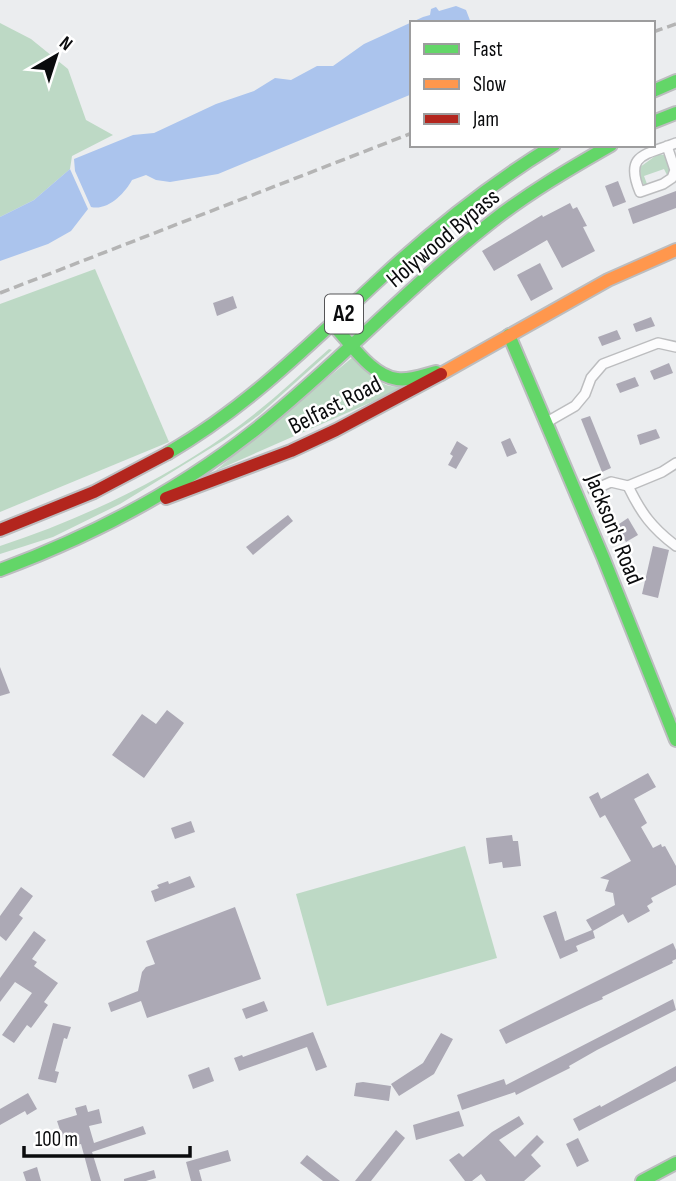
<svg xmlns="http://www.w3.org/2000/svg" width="676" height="1181" font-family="'Sofia Sans Condensed',sans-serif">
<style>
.green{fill:#bdd9c5}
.water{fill:#abc4ed}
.building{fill:#aca9b5}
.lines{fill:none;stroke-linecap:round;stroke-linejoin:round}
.street-casing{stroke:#bcbdbf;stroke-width:12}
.fast-casing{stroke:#bcbdbf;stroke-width:16}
.slow-casing{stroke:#bcbdbf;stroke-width:16}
.jam-casing{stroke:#bcbdbf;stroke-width:16}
.street{stroke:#fcfcfd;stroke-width:9}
.fast{stroke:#63d668;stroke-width:12}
.slow{stroke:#ff974d;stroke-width:12}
.jam{stroke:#b3261e;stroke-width:12}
.rail{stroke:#b4b4b4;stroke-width:3.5;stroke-dasharray:10 5;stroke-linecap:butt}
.labels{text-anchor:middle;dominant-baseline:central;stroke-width:5;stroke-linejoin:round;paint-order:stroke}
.shield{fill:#fff;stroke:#545456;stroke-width:2}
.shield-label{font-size:23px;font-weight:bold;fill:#0a0b0d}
.street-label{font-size:24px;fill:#0a0b0d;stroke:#fff}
</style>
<rect width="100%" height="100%" fill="#ebedef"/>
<!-- green -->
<g class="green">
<polygon points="0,23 31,39 68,69 86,120 113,135 72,156 70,169 34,200 0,217"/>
<polygon points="658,154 664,155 671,171 668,177 664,169 644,176 647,184 644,185 636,170"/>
<polygon points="95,269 169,442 0,512 0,304"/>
<path d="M329,349l3,1 -73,65 -35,25 -104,64 -67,33 -53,17v-8c79,-26 158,-63 226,-111 37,-25 70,-57 103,-86z"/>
<path d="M353,357c28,17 22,38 62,26l-200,88z"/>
<polygon points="465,846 497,958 327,1006 296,894"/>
</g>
<!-- water -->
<g class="water">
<path d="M456,6l10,4 5,13h-59v71l-194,80 -48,8 -14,-2 -10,-5 -14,5c-7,13 -24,31 -41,27l-16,-36 -1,-12 59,-24 21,-2 62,-29 38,-13 21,-13 16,2 26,-14h16l31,-22 59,-27 7,-2 1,-6 5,-2 3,4z"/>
<polygon points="70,169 88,209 71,231 48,244 0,261 0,217 34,200"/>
</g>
<!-- building -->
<g class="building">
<polygon points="618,181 626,202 613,207 605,186"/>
<polygon points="676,191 676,208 633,224 628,209"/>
<polygon points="570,203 573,209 577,207 587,226 583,227 595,251 562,268 547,240 494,271 482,251 542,215 543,217"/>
<polygon points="540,263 553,289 531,301 517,275"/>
<polygon points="233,296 237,308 217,316 213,303"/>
<polygon points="651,317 655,326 636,332 633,324"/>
<polygon points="617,330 621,339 602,346 598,337"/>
<polygon points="669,363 673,373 654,380 650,371"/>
<polygon points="635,377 639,386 620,393 616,384"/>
<polygon points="590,416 611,468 602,472 581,419"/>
<polygon points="656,429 660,438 640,445 637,435"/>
<polygon points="510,438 517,453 507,457 501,442"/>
<polygon points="457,441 468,448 456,469 448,465 453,456 450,454"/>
<polygon points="288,515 293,521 253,555 246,547"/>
<polygon points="628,518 638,535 626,542 616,526"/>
<polygon points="653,546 669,550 658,598 642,594"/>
<polygon points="0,667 10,693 0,696"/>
<polygon points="167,710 184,723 144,778 112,755 142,714 156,724"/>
<polygon points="648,773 656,787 634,799 647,823 641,827 653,848 661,844 662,847 665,846 676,866 676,885 651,898 653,902 647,906 650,911 628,923 623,914 593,931 595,938 576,946 578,951 560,959 543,916 556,911 565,941 592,930 586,920 615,905 613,893 605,891 609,880 600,878 631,861 605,815 600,818 589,797 598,792 601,799"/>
<polygon points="191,821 195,832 175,839 171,828"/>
<polygon points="512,835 513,841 518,841 521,866 503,868 502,862 489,864 486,838"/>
<polygon points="190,876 195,887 155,902 151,891 159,888 157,885 168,881 169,884"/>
<polygon points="21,887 33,896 19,915 23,918 6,941 0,936 0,916"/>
<polygon points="235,907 261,979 147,1018 141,1001 111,1012 108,1003 138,991 142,972 146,967 155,964 146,941"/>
<polygon points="34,931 46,940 32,959 37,962 34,966 58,983 44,1002 48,1005 31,1028 27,1025 14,1043 2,1035 32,993 15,982 0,1002 0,978"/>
<polygon points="673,943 676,950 676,959 672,961 673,963 602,997 603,999 589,1005 506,1044 499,1030"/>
<polygon points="673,999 676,1010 597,1050 569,1066 570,1068 516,1095 515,1092 462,1110 457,1095 504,1079 506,1085"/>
<polygon points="264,1001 268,1011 246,1019 242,1009"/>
<polygon points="53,1023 71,1027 67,1039 64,1038 55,1071 59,1072 56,1083 38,1079"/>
<polygon points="313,1032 327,1067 316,1071 307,1047 239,1071 234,1058 242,1055 243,1057"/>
<polygon points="441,1033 453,1039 434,1074 399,1096 391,1084 423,1063"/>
<polygon points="676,1066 676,1081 579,1131 573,1119 600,1105 601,1107"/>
<polygon points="209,1067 214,1081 193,1089 188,1075"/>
<polygon points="363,1082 391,1086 389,1101 354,1096 356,1083"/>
<polygon points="28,1093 37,1109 27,1115 25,1111 0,1125 0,1109"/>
<polygon points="86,1105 88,1112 99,1109 102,1123 89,1126 94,1143 143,1126 146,1134 92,1152 101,1181 91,1181 81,1144 66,1148 57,1121 77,1115 75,1108"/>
<polygon points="459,1111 464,1126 416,1140 413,1125"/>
<polygon points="519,1116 524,1124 499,1140 515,1157 537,1135 544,1142 531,1155 541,1166 524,1181 486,1181 481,1174 472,1181 465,1181 449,1160 459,1153 463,1157 492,1132"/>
<polygon points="396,1130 405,1138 371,1181 355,1181"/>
<polygon points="578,1138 589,1161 577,1167 566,1144"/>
<polygon points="228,1150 231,1161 199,1170 202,1181 191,1181 186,1162"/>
<polygon points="307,1155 327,1171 340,1181 323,1181 300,1163"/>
<polygon points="37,1167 41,1181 26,1181 23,1172"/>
<polygon points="154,1170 156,1178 146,1181 124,1181 124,1179"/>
</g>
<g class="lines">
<!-- street casing -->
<g class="street-casing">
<g id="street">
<path d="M667,146l8,24 -3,8 -9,6 -23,8c-16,-38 5,-37 36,-49"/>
<polyline points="547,422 575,406 585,394 591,378 603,364 658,343 676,347"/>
<path d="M676,463l-14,9 -34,14c13,27 24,42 48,60"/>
<polyline points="593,490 611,482 628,486"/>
</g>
</g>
<!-- fast casing -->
<g class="fast-casing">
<g id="fast">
<polyline points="653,91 676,81"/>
<polyline points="653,122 676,113"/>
<path d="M333,325c17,17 38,51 64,54 13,2 27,-4 39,-7"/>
<polyline points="509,335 603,557 676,740"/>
<path d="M168,453c81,-47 145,-112 213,-175 54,-50 111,-95 173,-133"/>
<path d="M0,570c92,-34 178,-79 255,-140 82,-65 153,-143 235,-207 38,-30 79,-54 121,-78"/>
<polyline points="642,1181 676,1163"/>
</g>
</g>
<!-- slow casing -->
<g class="slow-casing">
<polyline id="slow" points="441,374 608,280 676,250"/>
</g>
<!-- jam casing -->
<g class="jam-casing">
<g id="jam">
<polyline points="166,498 291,451 336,430 441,374"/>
<polyline points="0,530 94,492 168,453"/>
</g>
</g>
<!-- street -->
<use href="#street" class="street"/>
<!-- fast -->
<use href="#fast" class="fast"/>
<!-- slow -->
<use href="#slow" class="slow"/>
<!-- jam -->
<use href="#jam" class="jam"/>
<!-- rail -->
<g class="rail">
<polyline points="653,32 676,24"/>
<polyline points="0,293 412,133"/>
</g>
</g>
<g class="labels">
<!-- shield labels -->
<rect class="shield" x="325" y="294.5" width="38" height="39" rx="5"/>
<g class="shield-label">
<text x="344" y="314">A2</text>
</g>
<!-- street labels -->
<g class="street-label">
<text transform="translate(443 238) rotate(-40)">Holywood Bypass</text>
<text transform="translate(335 405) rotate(-27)">Belfast Road</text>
<text transform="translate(614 529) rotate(68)">Jackson's Road</text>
</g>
</g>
<!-- legend -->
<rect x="410" y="21" width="245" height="126" fill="#ffffff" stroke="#9d9d9e" stroke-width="2"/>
<rect x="424" y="44" width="35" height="10" fill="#63d668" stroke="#9d9d9e" stroke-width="2"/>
<text x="473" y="56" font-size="21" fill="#0a0b0d">Fast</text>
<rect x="424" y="79" width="35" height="10" fill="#ff974d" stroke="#9d9d9e" stroke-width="2"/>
<text x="473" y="91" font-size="21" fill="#0a0b0d">Slow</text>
<rect x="424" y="114" width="35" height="10" fill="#b3261e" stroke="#9d9d9e" stroke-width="2"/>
<text x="473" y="126" font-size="21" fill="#0a0b0d">Jam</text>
<!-- north arrow -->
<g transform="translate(56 56) rotate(39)" stroke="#ffffff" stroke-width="5" paint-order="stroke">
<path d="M0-5L12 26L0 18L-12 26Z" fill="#0a0b0d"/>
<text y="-10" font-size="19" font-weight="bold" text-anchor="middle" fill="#0a0b0d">N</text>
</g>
<!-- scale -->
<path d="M24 1146v10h166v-10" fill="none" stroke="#0a0b0d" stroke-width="3.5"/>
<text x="35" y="1146" font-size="21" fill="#0a0b0d" stroke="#ffffff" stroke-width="5" paint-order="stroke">100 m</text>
</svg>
